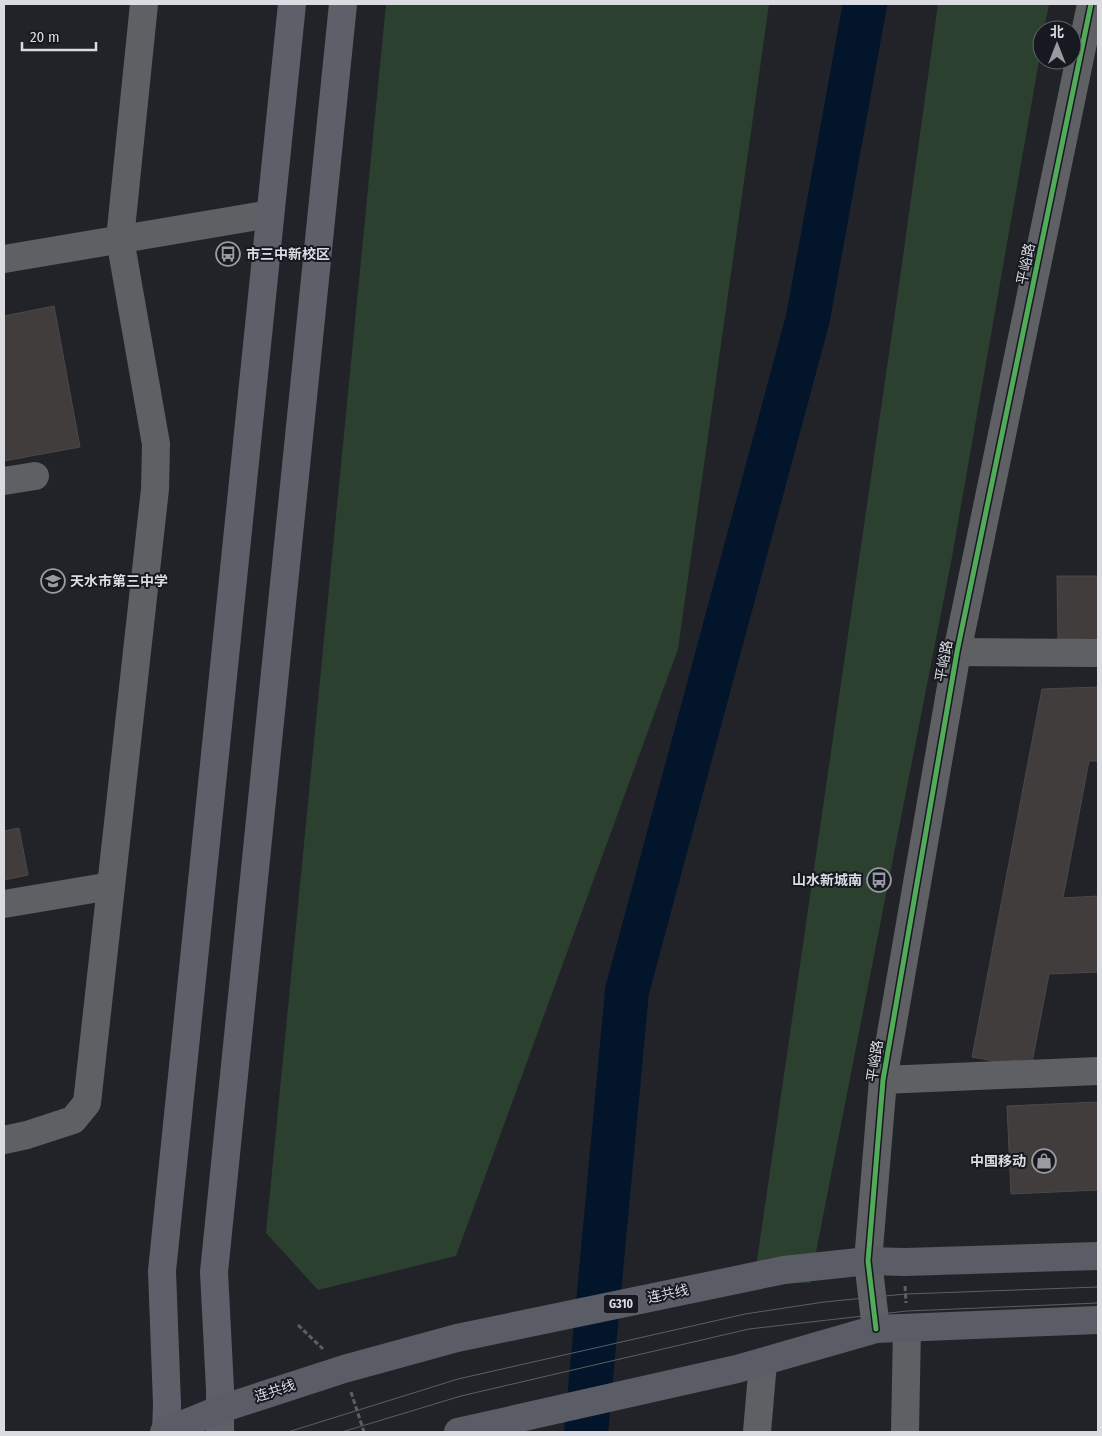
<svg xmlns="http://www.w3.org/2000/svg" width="1102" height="1436" font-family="'Fira Sans Condensed','Noto Sans SC',sans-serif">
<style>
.green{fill:#2b402e}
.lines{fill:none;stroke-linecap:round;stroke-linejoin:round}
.river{stroke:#03152b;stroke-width:44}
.building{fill:#413d3c;stroke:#4a4849}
.path{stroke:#5e5f64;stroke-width:3;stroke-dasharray:5 2.5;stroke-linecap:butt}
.minor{stroke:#5f6064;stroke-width:28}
.major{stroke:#5e5f69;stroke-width:28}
.highway{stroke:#5a5c66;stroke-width:28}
.tram{stroke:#5e5e62;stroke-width:1}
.cycleway-casing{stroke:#171921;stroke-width:8}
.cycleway{stroke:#51ab58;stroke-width:5}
.labels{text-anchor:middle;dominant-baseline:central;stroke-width:4;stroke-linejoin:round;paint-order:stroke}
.shield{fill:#171921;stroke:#a0a2a8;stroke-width:1}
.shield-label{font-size:12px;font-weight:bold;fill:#dadce2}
.poi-label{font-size:14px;font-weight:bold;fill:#dadce2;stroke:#171921;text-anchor:start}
.street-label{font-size:14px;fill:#dadce2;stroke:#171921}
</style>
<rect width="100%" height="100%" fill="#222328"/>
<!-- green -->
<g class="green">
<polygon points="386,4 769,4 678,649 456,1256 318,1290 266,1233"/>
<polygon points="938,4 1049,4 1044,30 1042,30 1042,44 952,557 810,1283 754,1281 901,271"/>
</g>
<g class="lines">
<!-- river -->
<polyline class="river" points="586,1432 627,991 808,318 865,4"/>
</g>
<!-- building -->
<g class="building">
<polygon points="54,306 80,447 4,461 4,316"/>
<polygon points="1057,576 1098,576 1098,641 1058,641"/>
<polygon points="1098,687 1098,761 1089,761 1063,898 1098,896 1098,972 1049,974 1031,1068 972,1057 1042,689"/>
<polygon points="19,828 28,875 4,880 4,831"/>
<polygon points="1098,1102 1098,1190 1011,1194 1007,1106"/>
</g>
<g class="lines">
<!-- path -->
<g class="path">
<polyline points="905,1286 906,1303"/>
<polyline points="298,1325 323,1349"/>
<polyline points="351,1392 364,1432"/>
</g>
<!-- minor -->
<g class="minor">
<polyline points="4,259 270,214"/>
<polyline points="4,481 35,476"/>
<polyline points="957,652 1098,653"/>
<polyline points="4,904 111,886"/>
<polyline points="883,1080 1098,1071"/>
<polyline points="4,1140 27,1135 73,1120 87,1103 155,489 156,444 120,239 144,4"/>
<polyline points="876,1329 868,1261 883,1080 957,652 1091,4"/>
<polyline points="757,1432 763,1362"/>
<polyline points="905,1432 907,1328"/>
</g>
<!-- major -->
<g class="major">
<polyline points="166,1432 167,1404 162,1271 292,4"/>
<polyline points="220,1432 220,1389 214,1272 343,4"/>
</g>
<!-- highway -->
<g class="highway">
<polyline points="164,1432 221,1409 344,1369 457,1338 784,1270 868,1261 905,1262 1098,1256"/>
<polyline points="458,1432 737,1369 876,1329 1098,1320"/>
</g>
<!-- tram -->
<g class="tram">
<polyline points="288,1432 458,1379 745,1314 824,1302 906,1294 1098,1287"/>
<polyline points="342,1432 461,1396 749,1329 907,1311 1098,1303"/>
</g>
<!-- cycleway casing -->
<g class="cycleway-casing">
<polyline id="cycleway" points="876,1329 868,1261 883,1080 957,652 1091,4"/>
</g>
<!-- cycleway -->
<use href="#cycleway" class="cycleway"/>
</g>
<!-- icons -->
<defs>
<g id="bus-ring" transform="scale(1.25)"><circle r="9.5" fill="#171921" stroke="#9a9ba1" stroke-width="1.5"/><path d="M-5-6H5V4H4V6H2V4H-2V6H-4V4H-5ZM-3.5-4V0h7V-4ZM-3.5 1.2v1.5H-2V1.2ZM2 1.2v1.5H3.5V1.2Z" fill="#9a9ba1"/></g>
<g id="school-ring" transform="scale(1.25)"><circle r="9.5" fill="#171921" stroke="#9a9ba1" stroke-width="1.5"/><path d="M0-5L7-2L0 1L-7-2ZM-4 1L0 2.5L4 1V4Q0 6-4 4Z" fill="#9a9ba1"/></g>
<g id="shop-ring" transform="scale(1.25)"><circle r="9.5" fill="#171921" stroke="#9a9ba1" stroke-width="1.5"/><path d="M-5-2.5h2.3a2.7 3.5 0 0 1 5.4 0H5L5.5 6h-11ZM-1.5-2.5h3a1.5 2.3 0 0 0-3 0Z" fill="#9a9ba1"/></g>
</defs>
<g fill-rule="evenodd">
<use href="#bus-ring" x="228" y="254"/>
<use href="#school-ring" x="53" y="581"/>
<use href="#bus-ring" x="879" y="880"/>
<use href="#shop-ring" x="1044" y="1161"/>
</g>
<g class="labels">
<!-- shield labels -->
<rect class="shield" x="603.5" y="1294.5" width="35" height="19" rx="4"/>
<g class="shield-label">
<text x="621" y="1304">G310</text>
</g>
<!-- poi labels -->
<g class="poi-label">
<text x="246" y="254">市三中新校区</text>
<text x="70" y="581">天水市第三中学</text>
<text x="862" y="880" text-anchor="end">山水新城南</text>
<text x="1026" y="1161" text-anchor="end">中国移动</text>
</g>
<!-- street labels -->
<g class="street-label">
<text transform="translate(1026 264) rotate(-78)">平峪路</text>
<text transform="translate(944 661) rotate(-80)">平峪路</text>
<text transform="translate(875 1061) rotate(-81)">平峪路</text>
<text transform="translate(668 1294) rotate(-12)">连共线</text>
<text transform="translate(275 1391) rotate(-18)">连共线</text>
</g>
</g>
<!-- border -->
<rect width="1102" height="1436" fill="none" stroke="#dadce2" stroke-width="10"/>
<!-- north arrow -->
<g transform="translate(1057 45)"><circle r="24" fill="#171921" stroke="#65676e"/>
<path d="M0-4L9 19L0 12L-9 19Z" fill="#9a9ba1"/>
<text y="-8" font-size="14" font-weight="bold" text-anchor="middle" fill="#dadce2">北</text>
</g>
<!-- scale -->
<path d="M22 42v8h74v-8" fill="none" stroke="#dadce2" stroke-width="2.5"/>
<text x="30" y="42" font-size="15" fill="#dadce2" stroke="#171921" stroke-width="4" paint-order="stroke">20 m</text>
</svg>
